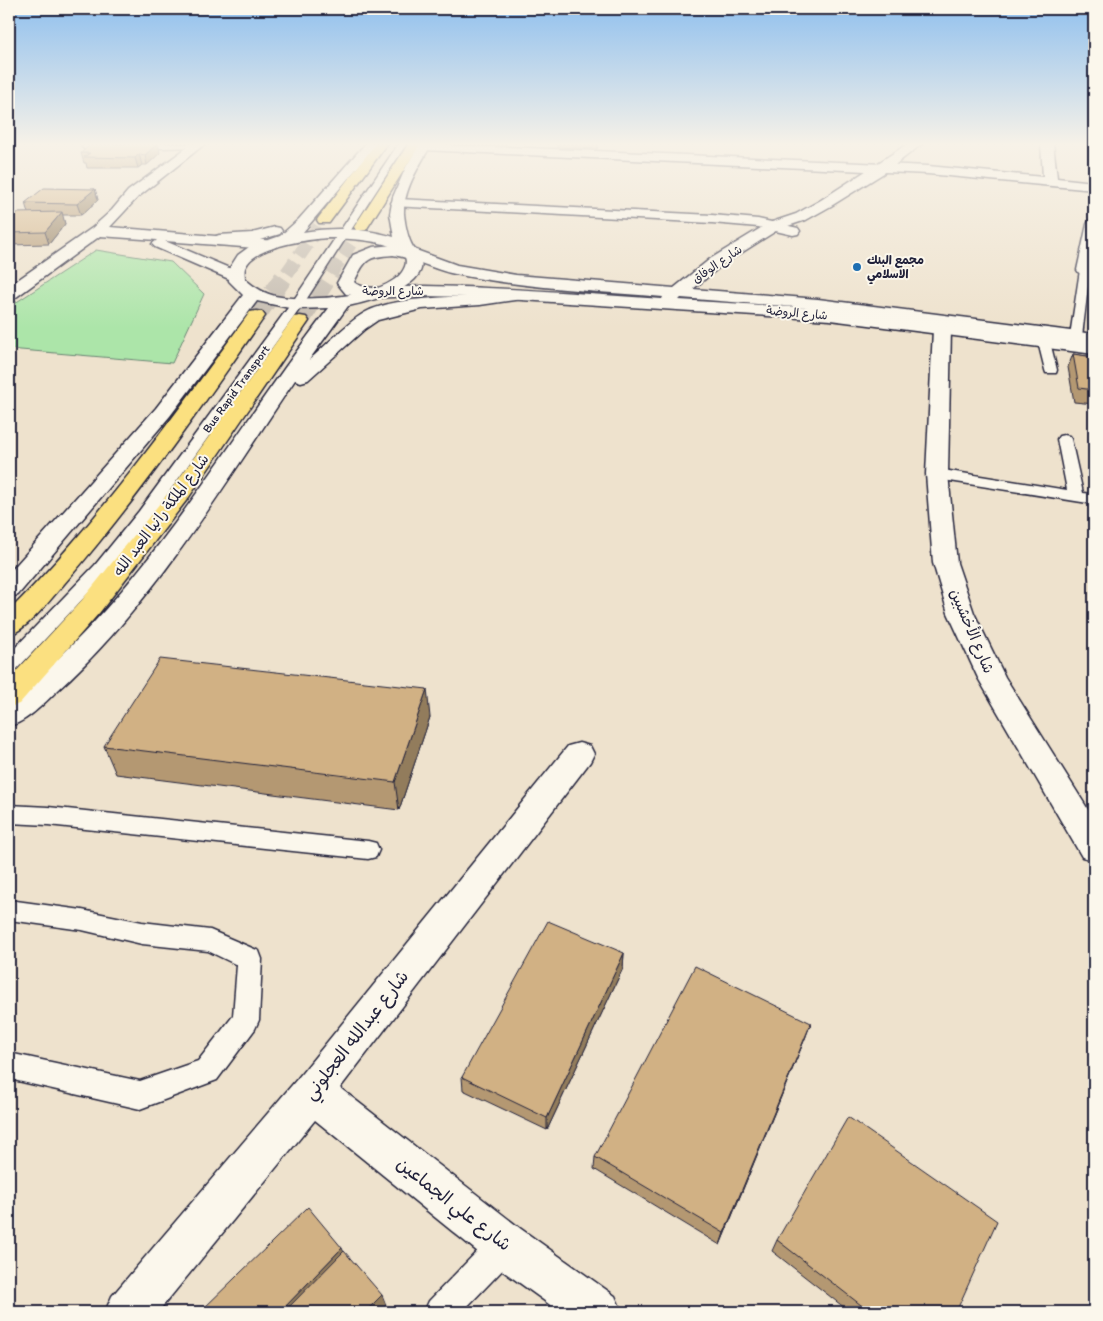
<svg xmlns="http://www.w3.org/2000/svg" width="1103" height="1321" font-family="Itim,'Playpen Sans Arabic',sans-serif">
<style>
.green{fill:#ace5a9;stroke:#678472}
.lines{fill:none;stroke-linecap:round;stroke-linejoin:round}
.primary-tunnel-far1{stroke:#c5bcb0;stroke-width:14;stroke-dasharray:14 7;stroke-linecap:butt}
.primary-tunnel{stroke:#c5bcb0;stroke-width:19;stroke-dasharray:19 9;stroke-linecap:butt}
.service-casing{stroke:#22223b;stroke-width:3}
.minor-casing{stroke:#22223b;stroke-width:3}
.tertiary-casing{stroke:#22223b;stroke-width:3}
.secondary-casing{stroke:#22223b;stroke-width:3}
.primary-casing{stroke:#22223b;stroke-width:3}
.service{fill:#fbf7ec;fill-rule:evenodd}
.minor{fill:#fbf7ec;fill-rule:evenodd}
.tertiary{fill:#fbf7ec;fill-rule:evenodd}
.secondary{fill:#fbf7ec;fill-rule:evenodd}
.primary{fill:#fbe080;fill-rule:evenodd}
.wall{fill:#b49872;stroke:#22223b}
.shaded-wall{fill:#927c5c;stroke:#22223b}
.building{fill:#d1b184;stroke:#22223b}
.poi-dot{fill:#1f6fb2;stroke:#fbf7ec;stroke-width:2}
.labels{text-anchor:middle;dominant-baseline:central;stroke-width:4;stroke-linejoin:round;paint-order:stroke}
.far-poi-label{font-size:12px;font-weight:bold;fill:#22223b;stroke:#fbf7ec;text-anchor:start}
.far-street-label{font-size:12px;fill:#22223b;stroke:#fbf7ec}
.street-label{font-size:15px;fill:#22223b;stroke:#fbf7ec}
.near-street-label{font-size:18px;fill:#22223b;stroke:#fbf7ec}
</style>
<rect width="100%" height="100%" fill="#eee2cd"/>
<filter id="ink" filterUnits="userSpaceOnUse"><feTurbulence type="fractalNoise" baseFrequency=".02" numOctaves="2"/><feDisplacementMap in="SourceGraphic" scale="10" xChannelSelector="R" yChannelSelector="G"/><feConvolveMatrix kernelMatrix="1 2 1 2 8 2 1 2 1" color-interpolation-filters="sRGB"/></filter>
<g filter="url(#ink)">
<!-- green -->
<polygon class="green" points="96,250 171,262 204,294 172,363 9,349 9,307"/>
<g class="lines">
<!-- primary-tunnel-far1 -->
<g class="primary-tunnel-far1">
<polyline points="287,273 324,220"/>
<polyline points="331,273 361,227"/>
</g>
<!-- primary-tunnel -->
<g class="primary-tunnel">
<polyline points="256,316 288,271"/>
<polyline points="300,321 332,271"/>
</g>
<!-- service casing -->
<g class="service-casing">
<g id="service">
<polygon points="152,143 202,144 198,147 86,150 82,147 86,144"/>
<polygon points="399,143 407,143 304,303 151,517 107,573 16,670 9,671 9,654 95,565 139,511 293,301"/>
<polygon points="1085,267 1090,270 1082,336 1076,340 1070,336 1080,270"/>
<polygon points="1044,338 1050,342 1057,370 1056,373 1046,373 1045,370 1038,342"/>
<polygon points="1064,435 1069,436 1071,439 1083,493 1094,494 1094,504 937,479 932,477 929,474 932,471 937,469 1067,490 1057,439 1059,436"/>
<polygon points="9,805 48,807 368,841 376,843 379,850 376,857 368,859 48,825 9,823"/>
<polygon points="9,900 82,910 142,922 210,930 259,951 262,959 259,1020 255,1029 217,1080 140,1109 9,1079 9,1053 140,1081 198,1061 233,1016 237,965 208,951 142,944 82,930 9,920"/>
<polygon points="505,1230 516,1234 520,1245 516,1256 462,1312 424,1312 429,1301 494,1234"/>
</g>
</g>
<!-- minor casing -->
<g class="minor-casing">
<g id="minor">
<polygon points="420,143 928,166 1043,177 1041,143 1053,143 1057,178 1094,182 1094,190 928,174 424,150 420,149 418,146"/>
<polygon points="398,199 712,215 758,219 798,228 800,231 798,234 793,235 758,227 712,223 393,206 391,203 393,200"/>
<polygon points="1094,220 1094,276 1079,273 1077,270 1087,224 1089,221"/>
<polygon points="942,324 948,325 951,329 948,474 957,563 974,613 1005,677 1094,819 1094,860 1082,857 978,678 948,613 933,563 926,474 933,329 936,325"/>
<polygon points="579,743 590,746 594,754 590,762 340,1088 521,1229 615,1296 622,1312 560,1312 489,1261 315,1120 158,1312 105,1312 112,1296 298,1078 568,746"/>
</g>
</g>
<!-- tertiary casing -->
<g class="tertiary-casing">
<g id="tertiary">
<polygon points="193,143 206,143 138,197 110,227 275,241 278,244 275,247 270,249 165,241 241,273 243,276 241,279 229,279 155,247 152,244 157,240 100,236 15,298 9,299 9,286 92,228 112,210 128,191"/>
<path d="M909,143h14l-36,28 -56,35 -25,14 -27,9 -57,36 -29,24 125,10 276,35v20l-264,-34 -354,-23 -59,-1 -48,2 -23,-4 -9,-11 16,-28 20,-8 20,-2 23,5 41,15 59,10 158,13 36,-29 59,-36 27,-9 25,-14zM393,255c21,3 41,15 62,19 68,14 138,17 208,23l-1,2c-79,-5 -158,-12 -237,-13 -17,0 -60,7 -71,-4 12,-23 12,-25 39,-27zM681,298l128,10 -130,-8z"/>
</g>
</g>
<!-- secondary casing -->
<g class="secondary-casing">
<g id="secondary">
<path d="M366,143h12l-75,89c30,-5 61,-4 91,5l-4,-23 3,-17 13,-30 14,-24h12c-11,21 -29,45 -28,71 1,10 4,25 9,33 3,4 7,8 8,13 7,29 -55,42 -73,46l-39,54c18,-15 35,-35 55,-47 28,-16 84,-15 116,-18 14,-2 29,-7 42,-4l2,4 -2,4 -42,6 -58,4 -44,11 -13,9 -57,51 -7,2 -6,-2c-73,108 -141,223 -238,311 -14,13 -30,31 -48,35v-25c135,-105 217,-260 320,-393l-35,1 -37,-8 -87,115 -152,179 -9,2v-24l147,-165 87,-113 -14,-14v-12l9,-14 11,-8 31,-11 19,-17zM326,238c14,0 99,1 76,34 -18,26 -98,30 -127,24 -12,-3 -21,-9 -30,-17 0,-3 -1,-8 0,-11 9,-22 61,-28 81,-30z"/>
<polygon points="275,227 280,228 282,231 280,234 253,242 219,245 214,243 211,240 214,237 219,235 252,233"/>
</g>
</g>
<!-- primary casing -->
<g class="primary-casing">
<g id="primary">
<polygon points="376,143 388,143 329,223 319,223 317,220 319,217"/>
<polygon points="409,143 421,143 366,230 356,230 354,227"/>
<path d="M256,311l6,1 3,4c-64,92 -128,184 -201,268 -13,15 -37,46 -55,51v-24c91,-91 165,-195 241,-299z"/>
<polygon points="300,316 306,317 309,321 189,497 100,612 19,704 9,707 9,679 82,600 173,487 294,317"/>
</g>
</g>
<!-- service -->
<use href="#service" class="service"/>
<!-- minor -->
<use href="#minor" class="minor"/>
<!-- tertiary -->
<use href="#tertiary" class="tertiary"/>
<!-- secondary -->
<use href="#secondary" class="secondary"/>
<!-- primary -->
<use href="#primary" class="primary"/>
</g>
<!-- wall -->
<g class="wall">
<polygon points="451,143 507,143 504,147 451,145"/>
<polygon points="557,143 599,143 597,149 557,147"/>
<polygon points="81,153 160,153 147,165 142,165 138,168 87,168 86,163 84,163"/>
<polygon points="95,189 98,200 81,215 62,215 65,224 49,244 9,245 9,233 28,213 25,203"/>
<polygon points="1073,354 1094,357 1094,404 1074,402 1068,367"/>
<polygon points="430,717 399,810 116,774 104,746"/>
<polygon points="624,953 623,968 547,1130 463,1090 462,1077"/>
<polygon points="806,1036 720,1245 594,1169 595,1157"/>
<polygon points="777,1240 956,1312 850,1312 772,1251"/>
</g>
<!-- shaded-wall -->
<g class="shaded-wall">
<polygon points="158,143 160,153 147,165 145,155"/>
<polygon points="139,154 142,165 138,168 135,158"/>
<polygon points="95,189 98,200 81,215 77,204"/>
<polygon points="62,212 65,224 49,244 45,232"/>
<polygon points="427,689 430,717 399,810 395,782"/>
<polygon points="624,953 623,968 547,1130 547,1118"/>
<polygon points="811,1023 806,1036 720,1245 724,1233"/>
<polygon points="342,1248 347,1259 296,1312 280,1312"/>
<polygon points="382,1295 386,1305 379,1312 365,1312"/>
</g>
<!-- building -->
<g class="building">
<polygon points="158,143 145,155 139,154 135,158 84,157 90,153 81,153 91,144"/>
<polygon points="44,188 95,189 77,204 25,203"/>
<polygon points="62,212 45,232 9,233 9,221 16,213"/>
<polygon points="1073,354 1094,357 1094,390 1079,388"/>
<polygon points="160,659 427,689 395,782 104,746"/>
<polygon points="548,921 624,953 547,1118 462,1077"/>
<polygon points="695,966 811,1023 724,1233 595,1157"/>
<polygon points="848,1117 997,1221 956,1312 870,1312 777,1240"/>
<polygon points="308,1207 342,1248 280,1312 200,1312"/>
<polygon points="344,1251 382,1295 365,1312 284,1312"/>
<polygon points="460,1306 466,1312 455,1312"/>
</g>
</g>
<!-- sky -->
<linearGradient id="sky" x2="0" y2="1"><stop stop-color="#90c0ee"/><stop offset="0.44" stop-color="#f7f2e8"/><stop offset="1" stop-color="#f7f2e8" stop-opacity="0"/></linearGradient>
<rect width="1103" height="328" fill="url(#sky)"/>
<!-- markers -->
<circle class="poi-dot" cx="857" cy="267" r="5"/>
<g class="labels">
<!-- far-poi labels -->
<g class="far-poi-label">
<text x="867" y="260">مجمع البنك<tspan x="867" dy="14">الاسلامي</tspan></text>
</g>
<!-- far-street labels -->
<g class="far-street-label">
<text transform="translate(717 264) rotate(-34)">شارع الوفاق</text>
<text x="393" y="291">شارع الروضة</text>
<text transform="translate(797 313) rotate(5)">شارع الروضة</text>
<text transform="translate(236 389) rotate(-54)">Bus Rapid Transport</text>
</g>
<!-- street labels -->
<g class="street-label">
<text transform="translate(161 515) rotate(-53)">شارع الملكة رانيا العبد الله</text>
<text transform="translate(972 631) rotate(67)">شارع الأخشبين</text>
</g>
<!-- near-street labels -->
<g class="near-street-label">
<text transform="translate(356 1035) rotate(-52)">شارع عبدالله العجلوني</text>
<text transform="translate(454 1204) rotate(38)">شارع علي الجماعين</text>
</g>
</g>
<!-- margin -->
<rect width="1103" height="1321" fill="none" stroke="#fbf7ec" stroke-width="30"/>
<rect x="15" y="15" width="1073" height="1291" fill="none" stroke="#22223b" stroke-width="2" filter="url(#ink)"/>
</svg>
